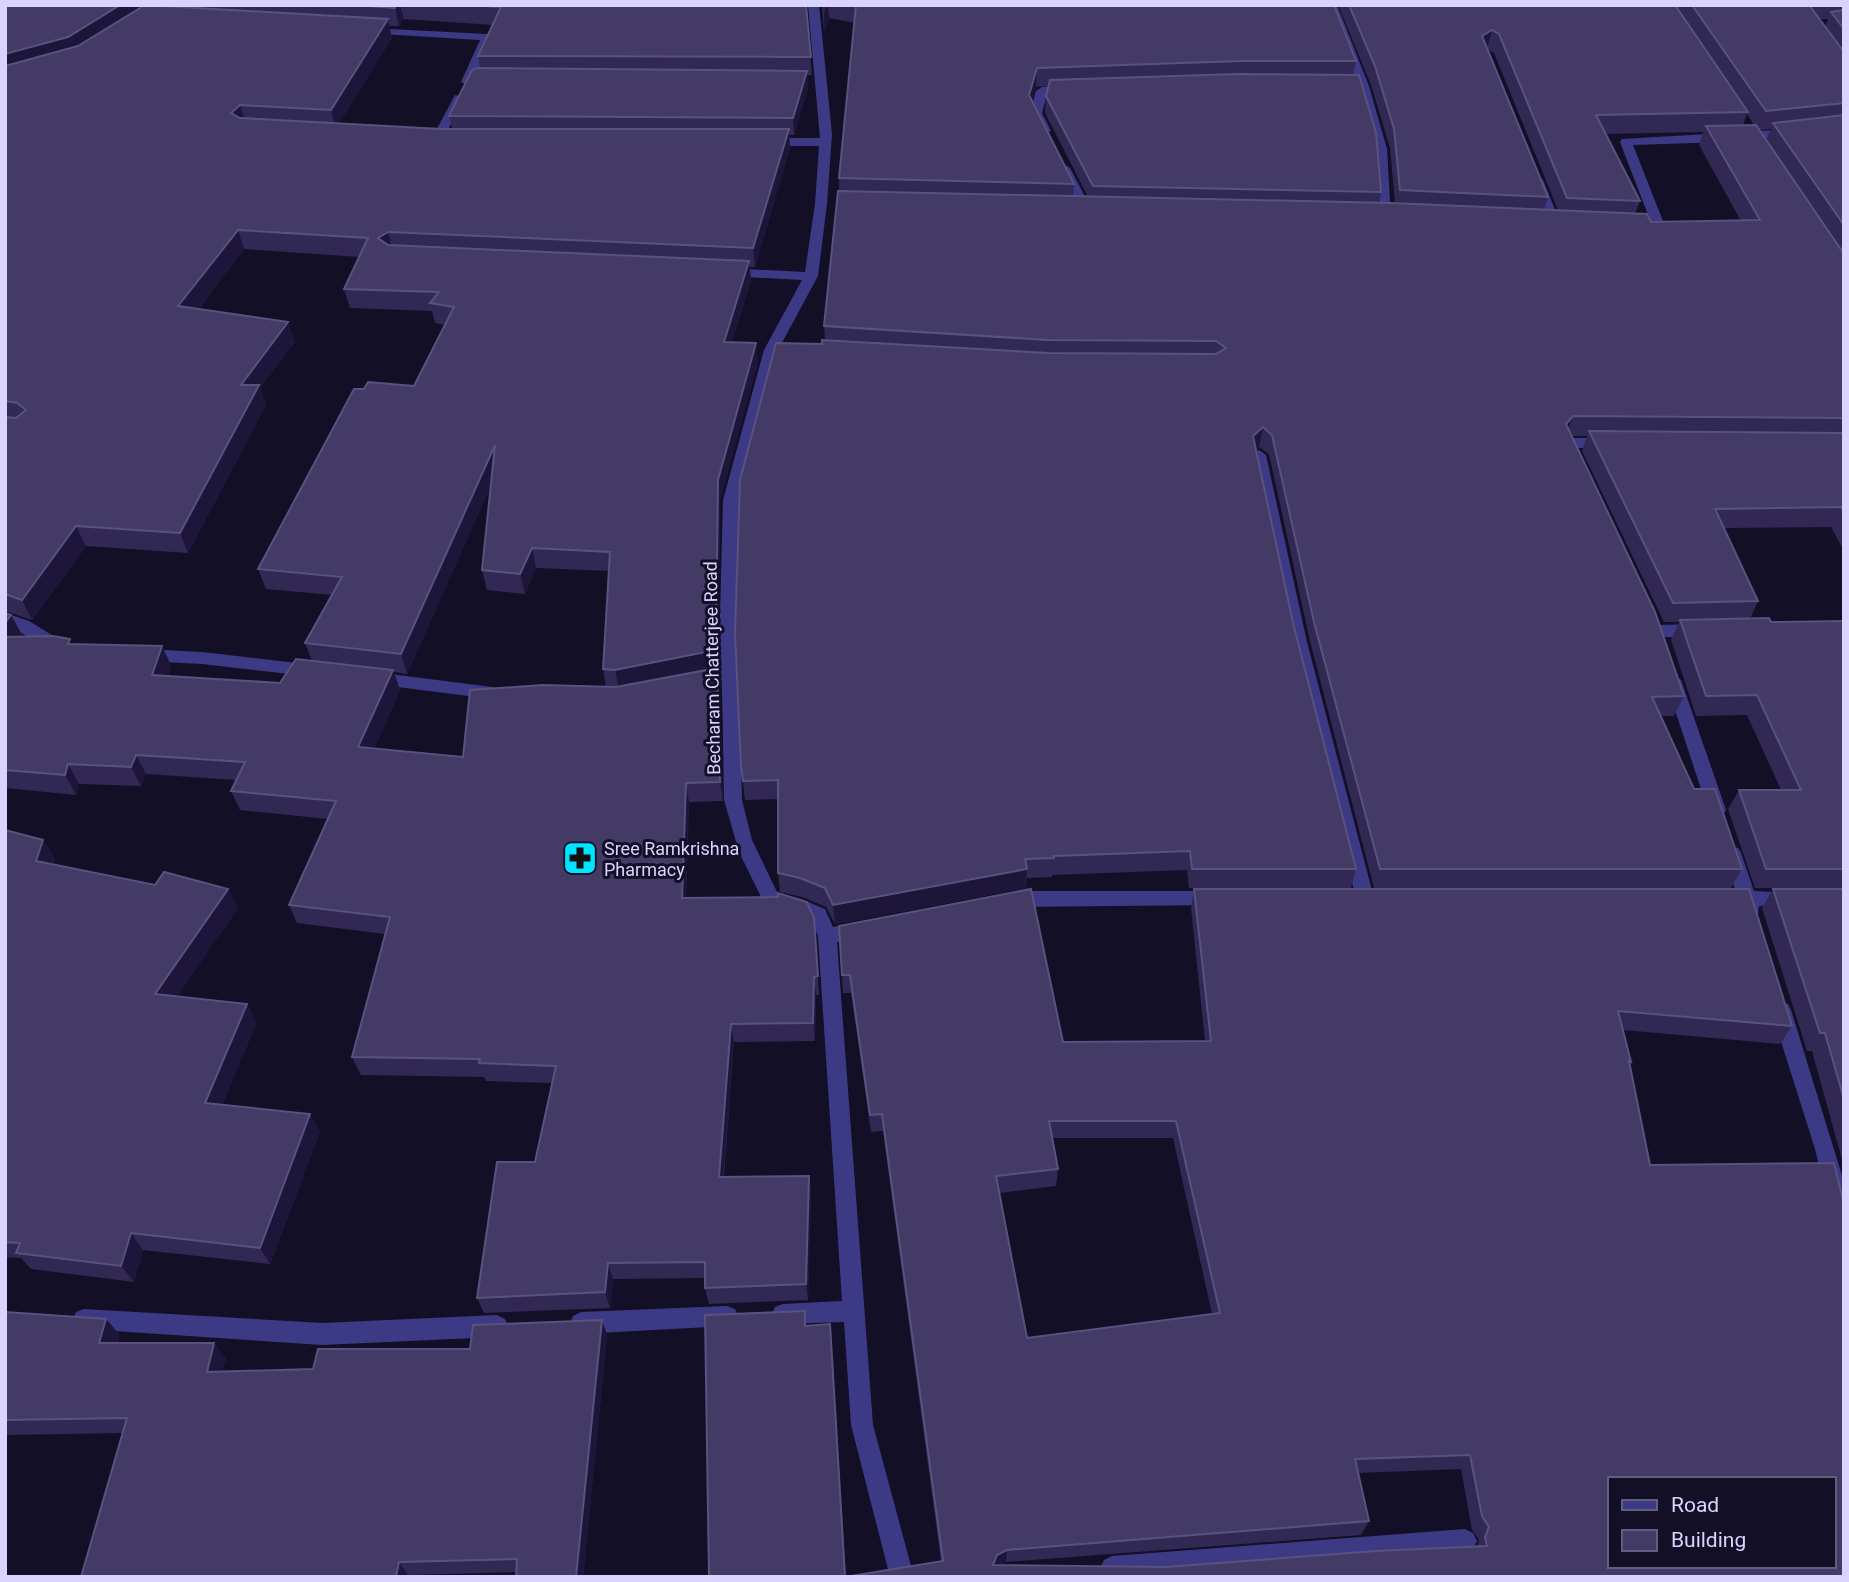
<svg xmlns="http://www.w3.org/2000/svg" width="1849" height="1582" font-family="Roboto,sans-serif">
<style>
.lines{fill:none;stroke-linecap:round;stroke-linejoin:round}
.minor{fill:#3d3a85;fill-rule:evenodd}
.wall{fill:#312854;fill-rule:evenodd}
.shaded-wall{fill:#1d163a}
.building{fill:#433a66;stroke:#5a527e;stroke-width:2;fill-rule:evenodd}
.labels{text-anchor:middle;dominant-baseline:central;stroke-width:6;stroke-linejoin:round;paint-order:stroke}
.street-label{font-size:18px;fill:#d9d4ff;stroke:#130f26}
.poi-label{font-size:18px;fill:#d9d4ff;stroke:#130f26;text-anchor:start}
</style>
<rect width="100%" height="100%" fill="#130f26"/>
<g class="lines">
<!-- minor -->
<g class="minor">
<polygon points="808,5 819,5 832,134 827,204 818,276 778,350 739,500 735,654 739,690 742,800 752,840 778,894 801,899 825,909 833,927 863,921 870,924 872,929 870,934 837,942 873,1425 914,1577 890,1577 851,1425 844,1322 783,1324 775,1321 772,1314 775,1307 783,1304 842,1301 818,936 811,919 798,913 765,905 739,852 724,800 722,690 719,654 723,500 764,350 802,280 727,276 720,272 727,268 805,272 815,204 819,146 767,146 761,142 767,138 820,138"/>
<polygon points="1326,5 1337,5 1369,86 1387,149 1391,219 1383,219 1381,216 1375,149 1357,86"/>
<polygon points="369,28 487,34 493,37 473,82 467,85 461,82 480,40 365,33 363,31"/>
<polygon points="1069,85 1073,87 1073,91 1047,94 1042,113 1051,131 1041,134 1030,113 1036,91 1042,87"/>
<polygon points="455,95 465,97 441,143 433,143 431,140"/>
<path d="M1792,129l6,4 -2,3 -43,5 -120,4 30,76c-8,9 -26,13 -36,5l1,-3 22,-3 -30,-78 2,-3z"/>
<polygon points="1064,164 1070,168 1091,208 1089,211 1085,212 1079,208 1058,168"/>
<polygon points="1537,176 1543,180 1560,222 1559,225 1549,225 1548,222 1531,180"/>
<polygon points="1568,438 1609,438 1616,443 1609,448 1578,448 1582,456 1575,461 1570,459 1561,443"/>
<polygon points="1259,450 1266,455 1307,642 1374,898 1372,903 1365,905 1358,903 1356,898 1291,642 1252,455"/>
<path d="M5,613l24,8 34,21 2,4 -2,4c-14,4 -42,-20 -58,-25z"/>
<path d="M1699,624l8,6c-7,9 -51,10 -58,1l8,-6z"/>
<polygon points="144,649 202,652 315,665 323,671 315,677 202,664 144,661 136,655"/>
<polygon points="374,672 492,687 500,693 492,699 374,684 366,678"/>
<polygon points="1673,674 1681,680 1726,810 1723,815 1711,815 1708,810 1665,680"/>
<polygon points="1732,846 1738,848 1741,853 1754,891 1798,893 1800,898 1798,903 1759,906 1758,914 1751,916 1744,914 1741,906 1724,904 1722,899 1724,894 1736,892 1723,853 1726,848"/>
<polygon points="1022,891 1217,891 1224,893 1226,898 1224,903 1217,905 1010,907 1003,905 1001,900 1003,895"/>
<polygon points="1781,1002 1788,1004 1791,1010 1844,1182 1844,1234 1837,1231 1833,1224 1815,1149 1771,1010 1774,1004"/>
<polygon points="727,1306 735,1309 738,1316 735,1323 727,1326 581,1334 573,1330 570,1323 573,1316 581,1312"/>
<polygon points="84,1309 322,1323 497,1315 505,1319 508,1326 505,1333 497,1337 322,1345 84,1329 76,1326 73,1319 76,1312"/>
<polygon points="1465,1529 1473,1533 1477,1541 1473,1549 1465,1553 1154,1577 1104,1577 1100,1568 1104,1560 1112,1556"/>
</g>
</g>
<!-- wall -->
<g class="wall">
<path d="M5,5h152v1h9v-1h640l6,70h-5l1,13 -14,47h-5l1,13 -35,119h-6l2,13 -19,62 26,20 -38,138 -2,170h-1l2,17 4,114 -34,1 -3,96 128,20 5,77h-3l-1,46 -81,1 -10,135 85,-1 2,17 -3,107 -99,4 -4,-16v-10l-92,1 -3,29 -126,5 -7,-15 58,-136 17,-79 -66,-2 -2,-4 -123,-2 -9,-18 33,-123 -88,-11 -8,-18 39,-86 -88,-9 -9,-19 5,-11 -90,-6 -5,12 -62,-2 -3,11 -71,-7v-175l6,2 11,20 -1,2 51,7 99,21 -3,11 112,7 32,-22 -7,-18 27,-48 -66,-6 -8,-20 106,-180 50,-3 31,-61 -10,-2 -3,-12 -82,-3 -6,-19 15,-32 -115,-8 -45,60 96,33 -35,46 6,17 -78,148 -102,-7 -54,74 -27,-9zM404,19l89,6 -15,31 2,12 -31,48 3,13 -113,-6 53,-85 -3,-12h10zM491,485l-9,85 5,20 38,4 11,-26 73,3 -6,98 3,18 -143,70 -89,-8 26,-59 -6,-18 13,2z"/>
<path d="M822,5h512l22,56 -3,14 28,117 -2,11h16l-5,-55 -19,-63 -33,-80h506v546l-13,-24 -107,1 34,73 -8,18 21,3 73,-1v267h-89l-27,-79 11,-19h42l-34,-75 -51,1 -25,-76 8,-18h-15l-82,-171 5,-15h-16l113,260 -10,20h-13l33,73 48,80 -11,19h-357l-64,-247 -41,-187 -10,-7 -3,3 37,173 63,246 -5,19h-162l-2,-18 -135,5v2l-25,1 -1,10 -191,36 -9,-17 -24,-10 -22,-5 -2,-19v-74l-33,1 -4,-34 81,-422 3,-3 -1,-15 15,-135v-13l16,-155 -26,-5 -5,15zM1820,19h8l-3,8zM1487,49l7,4 64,157h-14l4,-13zM1048,86l-2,10 -1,17 43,84 -15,-1 1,-12 -42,-83 4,-14zM1747,114l7,11h-11zM1771,129l-5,11 -6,-10zM1703,132l-4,13 42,76 -90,1 -16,-8 5,-13 -35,-67z"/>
<polygon points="5,830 43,840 55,859 53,865 155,885 228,889 238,908 177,996 257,1022 222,1105 320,1132 270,1264 143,1250 134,1282 31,1269 21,1258 5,1257"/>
<path d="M1194,889l598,137 -12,18 -157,-14 8,32 -2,2 21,101 194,412h-1135l98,-251 23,-2 16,253 95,-16 -58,-430 -12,1 -20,-139h-8l-4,-67 224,116 142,-1 -14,-133zM1053,1138h120l39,176 -185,24 -28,-145 57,-7 2,-17zM1461,1469l11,61 7,10 -2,7 -311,20 -165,-2 5,-3 355,-27 8,-14 -11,-48z"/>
<polygon points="1773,889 1844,889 1844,1167 1812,1051 1807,1051 1762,908"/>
<polygon points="5,1312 106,1319 119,1334 117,1343 226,1358 222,1372 313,1369 470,1349 602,1320 607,1335 583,1577 516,1577 516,1572 408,1575 408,1577 81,1577 123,1433 5,1435"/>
</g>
<!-- shaded-wall -->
<g class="shaded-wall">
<polygon points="120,5 157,5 75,56 5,75 5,54"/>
<polygon points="396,5 400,5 404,19 399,26 395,8"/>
<polygon points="826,5 828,5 829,18 824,33 824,14"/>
<polygon points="388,19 392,38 336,129 331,110"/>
<polygon points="1492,30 1487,49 1482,36"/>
<polygon points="1037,68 1036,87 1028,114 1029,95"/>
<polygon points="807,71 808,88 794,135 793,118"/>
<polygon points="240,105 246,124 231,113"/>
<polygon points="789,129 790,148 755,267 753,248"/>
<polygon points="238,230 244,249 186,326 178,306"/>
<polygon points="388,232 393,251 378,238"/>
<polygon points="749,261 751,280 726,361 724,342"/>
<polygon points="288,322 295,342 260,388 266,405 188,553 180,533 241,385"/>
<polygon points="756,343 758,362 720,500 718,670 717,670 719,687 723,801 720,782 619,689 615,670 718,480"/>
<polygon points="1573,416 1566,436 1566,424"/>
<polygon points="1263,427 1259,447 1249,456 1253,436"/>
<polygon points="495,445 500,465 407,674 401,654"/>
<polygon points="76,526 86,546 32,620 22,600"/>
<polygon points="532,548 536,568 525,594 520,574"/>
<polygon points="11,615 22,635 6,657 5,623"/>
<polygon points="162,646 171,665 162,694 152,675"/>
<polygon points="393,670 400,690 366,767 358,747"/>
<polygon points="136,755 146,774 141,786 131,767"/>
<polygon points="68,764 79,784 76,795 65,775"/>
<polygon points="686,783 689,802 685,917 682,898"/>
<polygon points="43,840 55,859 48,880 36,861"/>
<polygon points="1027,869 1026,888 835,924 833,905"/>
<polygon points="228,889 238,908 166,1013 155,994"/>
<polygon points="814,977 816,995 815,1041 813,1023"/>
<polygon points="247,1004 257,1022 216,1120 205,1103"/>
<polygon points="731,1024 734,1042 722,1194 719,1177"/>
<polygon points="310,1114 320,1132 270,1264 260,1248"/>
<polygon points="809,1176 811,1193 808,1300 806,1284"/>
<polygon points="131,1233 143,1250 134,1282 121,1266"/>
<polygon points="608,1263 613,1279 610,1308 605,1292"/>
<polygon points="106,1319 119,1334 112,1358 99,1343"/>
<polygon points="602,1320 607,1335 583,1577 576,1577"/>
<polygon points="830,1324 832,1340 846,1577 845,1577"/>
<polygon points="214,1343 226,1358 218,1387 207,1372"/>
<polygon points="1007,1550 1006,1562 996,1568 993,1565 997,1555"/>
<polygon points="399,1562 408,1575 408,1577 396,1577"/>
</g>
<!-- building -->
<g class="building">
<polygon points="5,5 120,5 68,37 5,54"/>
<polygon points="145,5 388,19 331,110 240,105 231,113 240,118 441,129 789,129 753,248 388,232 378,238 388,245 749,261 724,342 756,343 718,480 716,650 615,670 603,669 610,552 532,548 520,574 482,570 495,445 401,654 305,643 342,577 258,569 354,389 364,389 368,382 414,386 454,307 430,303 439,292 344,289 368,238 238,230 178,306 288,322 241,385 259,385 180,533 76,526 22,600 5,594 5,417 16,418 26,410 17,403 5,401 5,66 78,46"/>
<polygon points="353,5 396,5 395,8"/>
<polygon points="468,5 806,5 811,57 478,56 501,7"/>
<polygon points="856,5 1334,5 1356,61 1240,61 1037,68 1029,95 1074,184 839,178"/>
<polygon points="1349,5 1675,5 1748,112 1596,115 1640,201 1567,198 1499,34 1492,30 1482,36 1548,197 1400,190 1394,129 1375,66"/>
<polygon points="1692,5 1809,5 1844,52 1844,103 1766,111"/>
<polygon points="1844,10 1844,29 1831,12"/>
<polygon points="478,68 807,71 793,118 449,116 472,70"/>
<polygon points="1239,74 1359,75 1376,133 1381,192 1093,186 1046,96 1050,80"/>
<polygon points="1844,115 1844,225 1773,123"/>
<polygon points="1756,125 1844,254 1844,418 1573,416 1566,424 1655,612 1684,696 1652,697 1694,789 1715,789 1742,869 1380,869 1314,622 1272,435 1263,427 1253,436 1293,623 1356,869 1192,869 1190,851 1054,856 1054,858 1025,859 1027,869 833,905 825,888 800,878 778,873 778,780 743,781 741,766 735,634 740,480 776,343 822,344 822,340 1048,353 1216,354 1226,348 1216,341 1048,340 824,326 838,191 1391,203 1647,214 1651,222 1760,220 1706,126"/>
<polygon points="1589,431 1844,433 1844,511 1841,507 1715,509 1758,601 1673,603"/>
<polygon points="5,613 11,615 5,623"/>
<polygon points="1769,618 1771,622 1844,621 1844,869 1766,869 1739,790 1801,790 1757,695 1706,696 1680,620"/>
<polygon points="53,636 70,639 68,644 162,646 152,675 280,683 296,659 393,670 358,747 463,757 470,690 543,685 616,687 717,668 720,782 686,783 682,898 778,897 778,893 807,902 814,918 818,976 814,977 813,1023 731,1024 719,1177 809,1176 806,1284 705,1288 705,1262 608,1263 605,1292 477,1298 497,1162 535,1162 556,1066 479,1063 480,1059 352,1057 390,917 289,905 336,801 231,791 245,762 136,755 131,767 68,764 65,775 5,770 5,637"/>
<polygon points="5,830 43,840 36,861 155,885 164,872 228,889 155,994 247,1004 205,1103 310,1114 260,1248 131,1233 121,1266 16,1253 20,1243 5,1242"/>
<path d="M1031,889l32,153 148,-1 -17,-152h555l43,137 -174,-15 13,51 -2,-1 21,104 184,-2 10,41v373h-999l98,-16 -61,-447 -12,1 -20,-140h-8l-3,-49zM1049,1121h127l44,192 -193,25 -31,-162 62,-7zM1470,1455l12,61 7,11 -4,10 2,9 -111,5 -210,16 -173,-2 4,-10 10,-5 362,-29 -14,-62zM1609,1479h224v87h-224z"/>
<polygon points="1773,889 1844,889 1844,1099 1825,1033 1820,1033"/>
<polygon points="805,1311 805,1326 830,1324 845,1577 709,1577 705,1315"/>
<polygon points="5,1312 106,1319 99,1343 214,1343 207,1372 313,1369 318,1349 470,1349 473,1325 602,1320 576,1577 516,1577 517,1559 399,1562 396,1577 81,1577 127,1418 5,1420"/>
</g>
<!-- icons -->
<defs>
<g id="pharmacy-square" transform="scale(1.75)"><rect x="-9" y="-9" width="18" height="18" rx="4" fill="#00e5ff" stroke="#130f26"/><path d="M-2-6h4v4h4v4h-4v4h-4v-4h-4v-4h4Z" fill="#111"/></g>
</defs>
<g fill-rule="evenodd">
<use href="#pharmacy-square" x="580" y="858"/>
</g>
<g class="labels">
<!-- street labels -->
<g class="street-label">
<text transform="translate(712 668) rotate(-91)">Becharam Chatterjee Road</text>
</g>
<!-- poi labels -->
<g class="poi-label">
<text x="604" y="848">Sree Ramkrishna<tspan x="604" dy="21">Pharmacy</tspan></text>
</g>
</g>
<!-- border -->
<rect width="1849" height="1582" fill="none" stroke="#d9d4ff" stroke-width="14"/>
<!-- legend -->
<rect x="1608" y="1477" width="228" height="91" fill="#130f26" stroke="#625e7d" stroke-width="2"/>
<rect x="1622" y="1500" width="35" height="10" fill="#3d3a85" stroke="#625e7d" stroke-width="2"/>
<text x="1671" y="1512" font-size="21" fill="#d9d4ff">Road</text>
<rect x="1622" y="1530" width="35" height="21" fill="#433a66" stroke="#625e7d" stroke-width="2"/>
<text x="1671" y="1547" font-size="21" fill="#d9d4ff">Building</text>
</svg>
